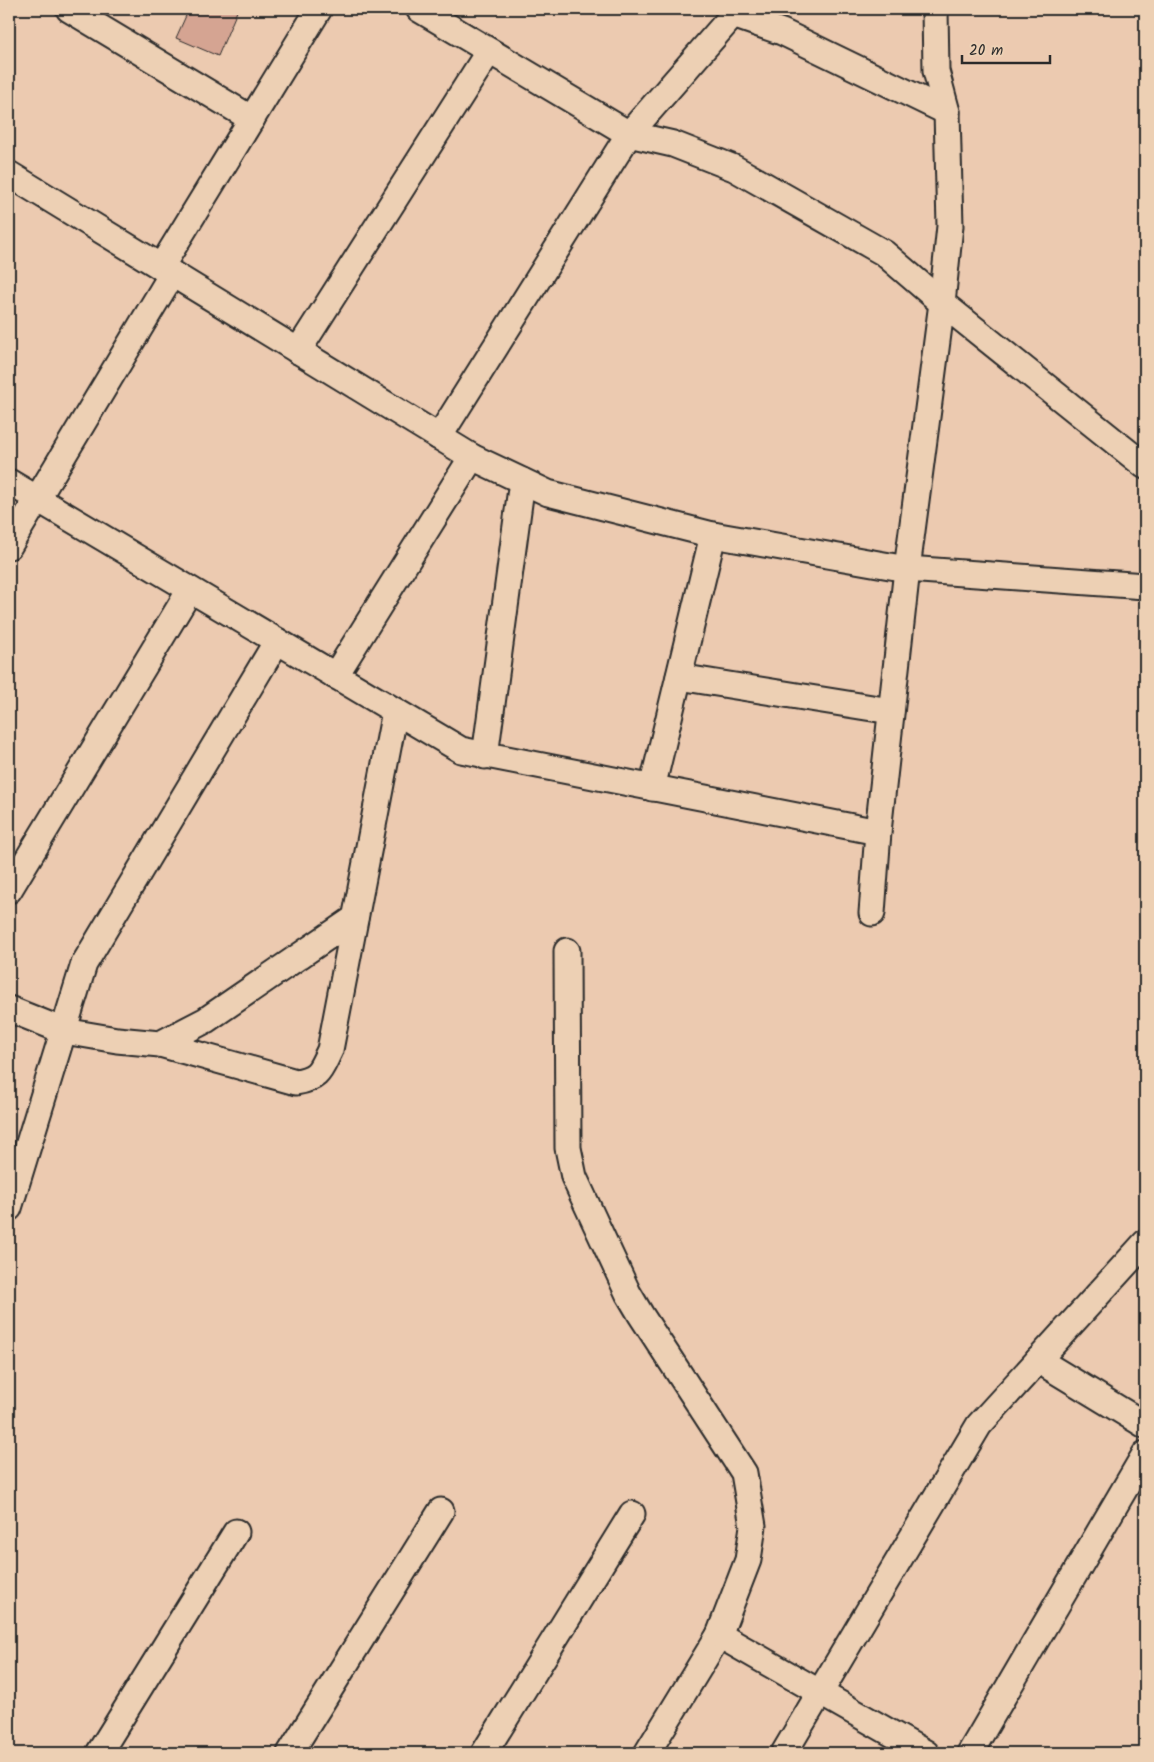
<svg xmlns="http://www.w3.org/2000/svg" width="1154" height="1762" font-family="Kalam,sans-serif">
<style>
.building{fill:#d5a492;stroke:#2b2b2b}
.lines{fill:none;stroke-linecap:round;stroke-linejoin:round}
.minor-casing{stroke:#2b2b2b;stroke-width:29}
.minor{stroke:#edd0b4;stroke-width:25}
</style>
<rect width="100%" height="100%" fill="#eccab0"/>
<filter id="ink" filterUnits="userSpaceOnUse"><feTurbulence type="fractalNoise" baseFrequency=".02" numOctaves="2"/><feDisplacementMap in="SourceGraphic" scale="10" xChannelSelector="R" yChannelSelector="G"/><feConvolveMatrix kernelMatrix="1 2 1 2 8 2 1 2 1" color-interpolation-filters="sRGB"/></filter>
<g filter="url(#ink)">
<!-- building -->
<polygon class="building" points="189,9 238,9 218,56 176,38"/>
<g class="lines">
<!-- minor casing -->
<g class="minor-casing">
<g id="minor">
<polyline points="69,9 252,119"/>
<polyline points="419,9 629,134 673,144 734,168 884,253 942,303 1145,466"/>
<polyline points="9,174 472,457 548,493 713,535 907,569 1145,586"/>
<polyline points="161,267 319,9"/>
<polyline points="298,351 489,51"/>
<polyline points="439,437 629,134 733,15 782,32 947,112"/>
<polyline points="9,482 461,750 878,832"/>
<polyline points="9,546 172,274"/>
<polyline points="335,676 472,457"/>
<polyline points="679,677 891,711"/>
<polyline points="485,756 522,481"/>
<polyline points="652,788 713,535"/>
<polyline points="9,890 190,590"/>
<polyline points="872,913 878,832 907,569 942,303 950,226 947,112 936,71 935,9"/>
<polyline points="567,951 568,1148 574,1177 628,1293 641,1315 744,1473 753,1526 748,1560 719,1635 647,1753"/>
<polyline points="9,1009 64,1031 117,1040 160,1044 206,1020 355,918"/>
<path d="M160,1044l136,38c24,-4 24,-12 34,-32l65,-339"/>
<polyline points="9,1208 84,964 277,641"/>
<polyline points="1038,1360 1145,1425"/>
<polyline points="719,1635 926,1753"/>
<polyline points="99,1753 236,1532"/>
<polyline points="290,1753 441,1511"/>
<polyline points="484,1753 632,1514"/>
<polyline points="784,1753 979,1425 1145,1243"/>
<polyline points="970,1753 1145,1454"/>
</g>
</g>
<!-- minor -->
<use href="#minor" class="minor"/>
</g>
</g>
<!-- margin -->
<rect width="1154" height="1762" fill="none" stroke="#edd0b4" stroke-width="30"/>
<rect x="15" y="15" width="1124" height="1732" fill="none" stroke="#2b2b2b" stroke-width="2" filter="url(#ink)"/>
<!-- scale -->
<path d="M962 55v8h88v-8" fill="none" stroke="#2b2b2b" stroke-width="2.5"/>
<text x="969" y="55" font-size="15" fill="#2b2b2b" stroke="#edd0b4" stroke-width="4" paint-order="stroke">20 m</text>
</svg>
